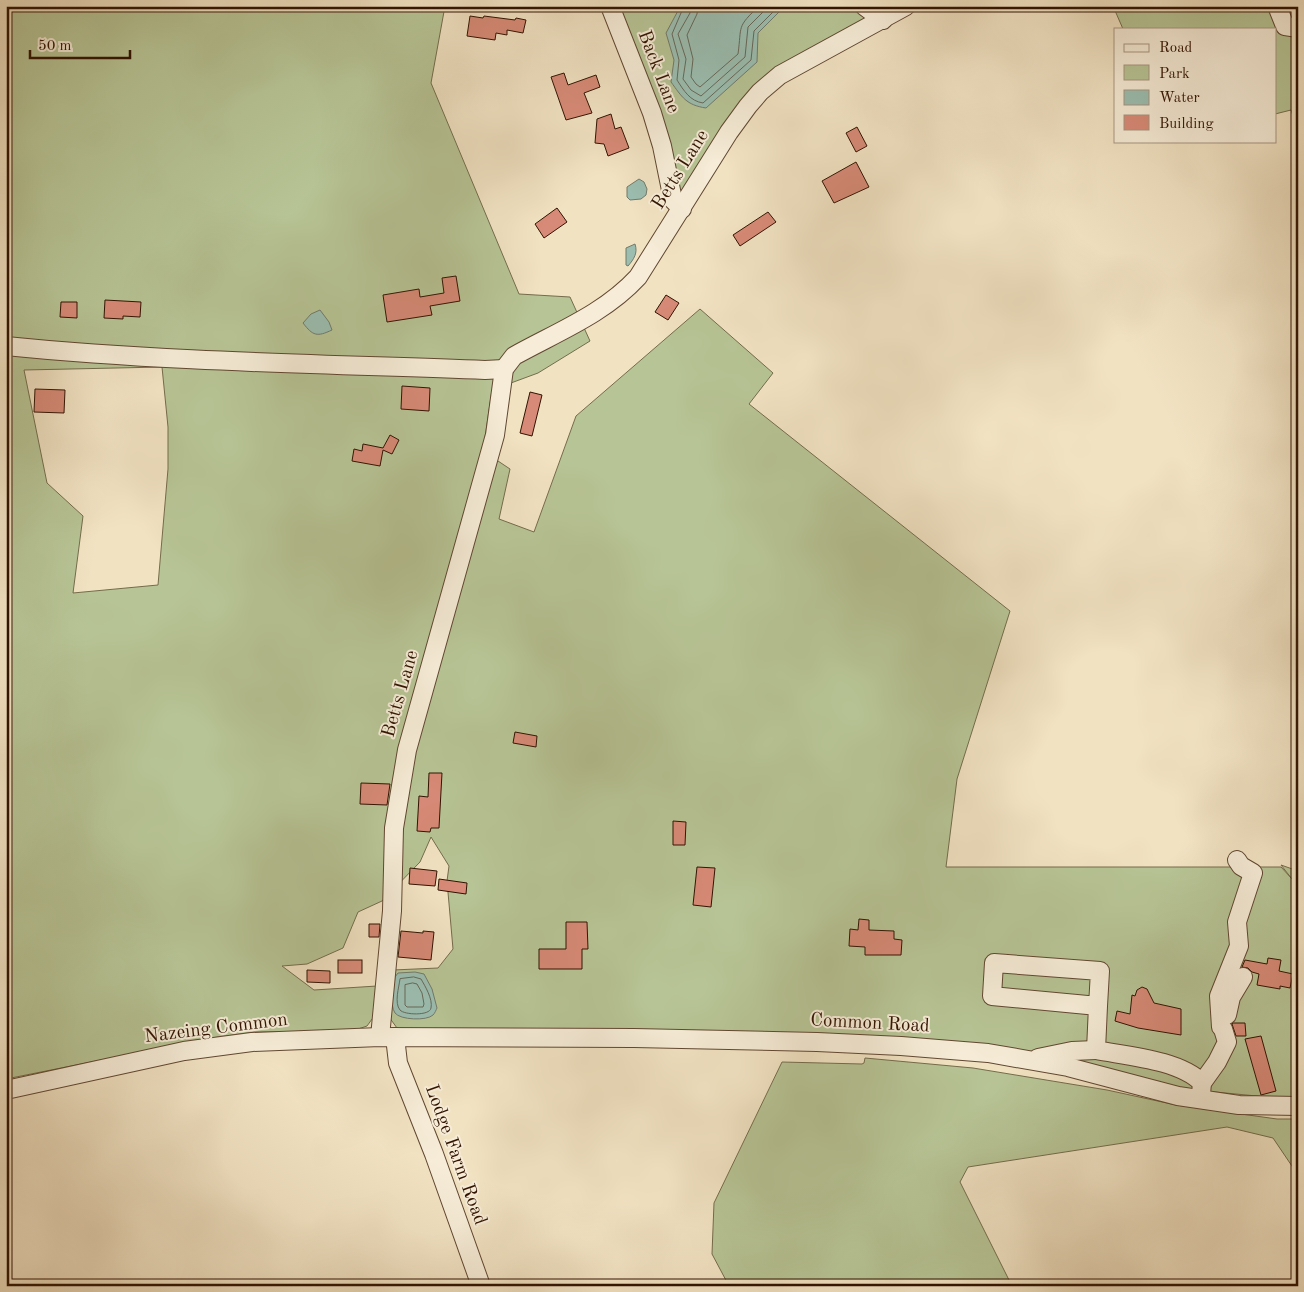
<svg xmlns="http://www.w3.org/2000/svg" width="1304" height="1292" font-family="'Old Standard TT',serif">
<style>
.green{fill:#b7c495;stroke:#746c4b;fill-rule:evenodd}
.water{fill:#9bbeb1;stroke:#717a6b}
.lines{fill:none;stroke-linecap:round;stroke-linejoin:round}
.shore{stroke:#666859;stroke-width:1}
.building{fill:#d78a77;stroke:#311301}
.minor-casing{stroke:#614731;stroke-width:20}
.minor{stroke:#f6ecd7;stroke-width:18}
.labels{text-anchor:middle;dominant-baseline:central;stroke-width:4;stroke-linejoin:round;paint-order:stroke}
.street-label{font-size:19px;fill:#311301;stroke:#f6ecd7}
</style>
<rect width="100%" height="100%" fill="#f1e2c2"/>
<filter id="stains"><feTurbulence type="fractalNoise" baseFrequency=".004" numOctaves="4"/><feColorMatrix values="0 0 0 0 .2 0 0 0 0 .09 0 0 0 0 .02 0 0 0 .5 -.17"/></filter>
<radialGradient id="worn" r=".72"><stop offset=".6" stop-color="#630" stop-opacity="0"/><stop offset="1" stop-color="#630" stop-opacity=".3"/></radialGradient>
<!-- green -->
<g class="green">
<path d="M6,6h439l-14,77 88,211 51,3 20,44 -52,32 -46,17 -9,61 27,18 -11,50 35,13 42,-116 124,-107 73,64 -24,31 261,207 -53,168 -11,88h335l11,12 -11,-14 17,6v229l-114,-11 -161,-35 -621,-24 -5,-2 -8,-11 4,-47 45,-2 15,-19 -6,-68 2,-15 -18,-29 -11,25 -38,39 -24,11 -15,36 -36,16 -25,2 32,24 63,-4 -2,29 -8,11 -15,5 -96,1 -45,6 -205,41zM162,367l6,60v42l-10,116 -85,8 10,-77 -36,-33 -23,-113z"/>
<polygon points="605,6 906,6 772,81 682,209 660,162 644,105"/>
<polygon points="1113,6 1275,6 1276,21 1298,17 1298,131 1291,110 1275,114 1275,29 1123,29"/>
<polygon points="865,1058 973,1068 1107,1090 1176,1105 1277,1119 1298,1119 1298,1175 1273,1138 1227,1127 968,1167 960,1182 1012,1286 729,1286 712,1254 714,1203 782,1062 862,1064 864,1063"/>
</g>
<!-- water -->
<g class="water">
<path d="M682,6h98l1,4 -23,23 -1,29 -51,46c-20,-3 -24,-11 -35,-26l3,-22 -8,-27 14,-26z"/>
<polygon points="639,179 644,182 647,189 646,195 641,199 630,200 627,197 627,187"/>
<path d="M635,244c3,9 -1,15 -7,22l-2,-1v-17z"/>
<path d="M320,310l9,12 3,8c-15,7 -19,6 -29,-7l8,-9z"/>
<path d="M415,972l9,2 8,15 5,19c-1,2 -2,5 -4,7 -6,6 -33,5 -38,-2 -6,-9 -1,-26 0,-36l3,-4z"/>
</g>
<g class="lines">
<!-- shore -->
<g class="shore">
<path d="M684,6l-12,28 7,26 -2,20c7,11 13,21 26,23l48,-43 3,-29 21,-21v-4"/>
<polyline points="691,6 690,13 678,34 686,59 683,79 691,90 701,96 745,57 748,27 769,6"/>
<path d="M698,6l-1,8 -10,21 6,24 -2,18 5,7 4,3 38,-33c4,-29 -2,-26 21,-48"/>
<path d="M414,977l7,2c4,7 12,20 10,29 -1,8 -27,7 -31,2 -6,-7 -1,-23 0,-31z"/>
<polygon points="413,983 417,984 422,993 424,1004 423,1007 407,1007 405,1005 405,985"/>
</g>
</g>
<!-- building -->
<g class="building">
<polygon points="470,16 483,18 484,16 515,20 516,18 526,20 523,33 507,30 507,35 496,33 495,40 467,36"/>
<polygon points="564,73 568,85 596,75 600,87 584,93 592,113 566,120 551,77"/>
<polygon points="611,114 615,129 621,127 629,148 608,156 604,144 595,143 597,119"/>
<polygon points="857,127 867,146 856,152 846,133"/>
<polygon points="856,162 869,187 834,203 822,181"/>
<polygon points="557,208 567,222 544,238 535,224"/>
<polygon points="768,212 776,222 740,246 733,235"/>
<polygon points="456,276 460,301 430,306 432,315 387,322 383,295 419,289 420,297 444,293 442,278"/>
<polygon points="666,295 679,303 668,320 655,312"/>
<polygon points="105,300 141,302 140,317 123,316 123,319 104,318"/>
<polygon points="61,302 77,302 77,318 60,317"/>
<polygon points="402,386 430,388 429,411 401,409"/>
<polygon points="35,389 65,390 64,413 34,412"/>
<polygon points="530,392 542,395 532,436 520,433"/>
<polygon points="390,435 399,440 392,454 383,450 380,466 352,461 354,449 362,451 363,444 383,448"/>
<polygon points="515,732 537,736 536,747 513,743"/>
<polygon points="429,773 442,773 439,828 431,828 430,832 417,831 419,796 428,797"/>
<polygon points="361,783 390,784 387,805 360,804"/>
<polygon points="673,821 686,822 685,845 673,845"/>
<polygon points="697,867 715,868 711,907 693,905"/>
<polygon points="410,868 437,871 435,886 409,884"/>
<polygon points="439,879 467,883 466,894 438,890"/>
<polygon points="859,919 869,920 869,930 894,931 894,939 902,940 901,955 865,955 865,947 849,946 850,929 858,930"/>
<polygon points="566,922 587,922 588,949 582,949 582,969 539,969 539,949 566,949"/>
<polygon points="369,924 380,924 379,937 369,937"/>
<polygon points="401,931 423,933 423,931 434,932 431,960 398,957"/>
<polygon points="1268,958 1281,960 1279,971 1293,974 1290,988 1280,986 1280,989 1257,985 1259,974 1252,972 1248,968 1242,967 1245,960 1267,964"/>
<rect x="338" y="960" width="24" height="13"/>
<polygon points="307,970 330,971 330,983 307,982"/>
<polygon points="1142,987 1147,989 1154,1003 1181,1009 1181,1035 1138,1028 1115,1021 1117,1011 1130,1014 1132,995 1135,996 1137,990"/>
<polygon points="1233,1023 1245,1023 1246,1036 1236,1036 1232,1024"/>
<polygon points="1261,1036 1276,1091 1261,1095 1245,1039"/>
</g>
<g class="lines">
<!-- minor casing -->
<g class="minor-casing">
<g id="minor">
<polyline points="610,6 652,113 662,146 673,200 682,209"/>
<polyline points="864,6 883,20"/>
<polyline points="1277,6 1285,26 1298,28"/>
<path d="M6,346c159,16 320,18 479,24l19,-1"/>
<path d="M1098,1006l2,-35 -106,-8 -2,33 106,10 -2,44c31,6 84,10 106,33"/>
<polyline points="1227,1015 1231,997 1243,977"/>
<path d="M380,1037l12,-126 2,-83 13,-78 88,-315 9,-66 10,-13c43,-24 90,-42 124,-79l91,-145 19,-26 12,-14 20,-17 126,-69"/>
<polyline points="395,1037 398,1063 434,1154 481,1286"/>
<polyline points="1038,1058 1072,1051 1096,1050"/>
<polyline points="6,1090 184,1051 252,1042 380,1037 634,1038 817,1042 901,1046 988,1053 1068,1067 1178,1096 1239,1105 1298,1106"/>
<polyline points="1201,1094 1202,1083 1217,1062 1227,1042 1223,1029 1221,1027 1219,996 1239,946 1237,922 1253,873 1241,866 1237,860"/>
</g>
</g>
<!-- minor -->
<use href="#minor" class="minor"/>
</g>
<g class="labels">
<!-- street labels -->
<g class="street-label">
<text transform="translate(658 72) rotate(69)">Back Lane</text>
<text transform="translate(681 170) rotate(-58)">Betts Lane</text>
<text transform="translate(401 694) rotate(-74)">Betts Lane</text>
<text transform="translate(870 1024) rotate(3)">Common Road</text>
<text transform="translate(216 1029) rotate(-7)">Nazeing Common</text>
<text transform="translate(455 1155) rotate(70)">Lodge Farm Road</text>
</g>
</g>
<!-- margin -->
<rect width="1304" height="1292" fill="none" stroke="#f1e2c2" stroke-width="25"/>
<rect x="8" y="8" width="1289" height="1277" fill="none" stroke="#311301" stroke-width="2.5"/>
<rect x="12" y="12" width="1279" height="1267" fill="none" stroke="#311301"/>
<!-- legend -->
<rect x="1114" y="28" width="162" height="115" fill="#f6ecd7" stroke="#a79581"/>
<rect x="1124" y="44" width="25" height="8" fill="#f6ecd7" stroke="#a79581"/>
<text x="1159" y="52" font-size="15" fill="#311301">Road</text>
<rect x="1124" y="65" width="25" height="15" fill="#b7c495" stroke="#a79581"/>
<text x="1159" y="78" font-size="15" fill="#311301">Park</text>
<rect x="1124" y="90" width="25" height="15" fill="#9bbeb1" stroke="#a79581"/>
<text x="1159" y="102" font-size="15" fill="#311301">Water</text>
<rect x="1124" y="115" width="25" height="15" fill="#d78a77" stroke="#a79581"/>
<text x="1159" y="128" font-size="15" fill="#311301">Building</text>
<!-- scale -->
<path d="M30 50v8h100v-8" fill="none" stroke="#311301" stroke-width="2.5"/>
<text x="38" y="50" font-size="15" fill="#311301" stroke="#f6ecd7" stroke-width="4" paint-order="stroke">50 m</text>
<rect width="100%" height="100%" filter="url(#stains)"/>
<rect width="100%" height="100%" fill="url(#worn)"/>
</svg>
